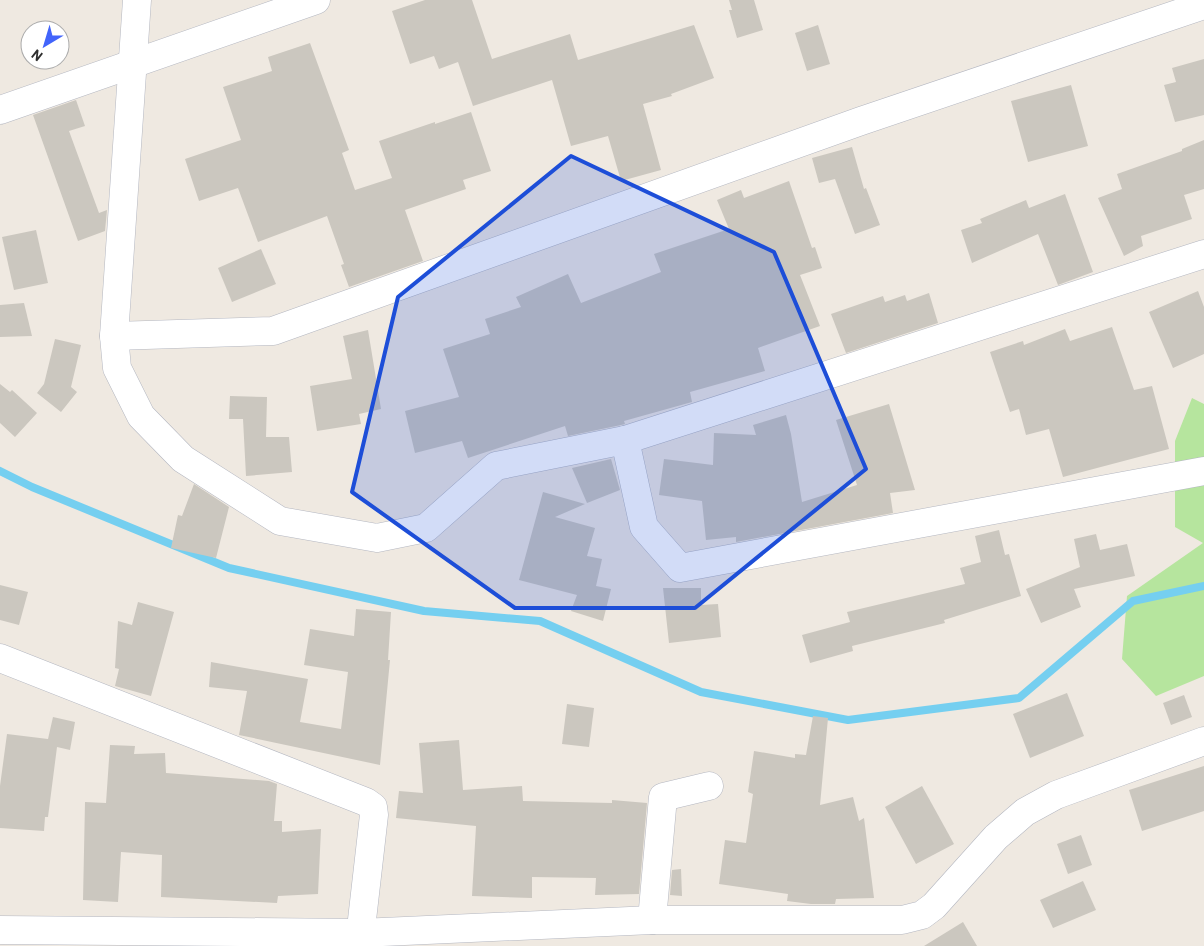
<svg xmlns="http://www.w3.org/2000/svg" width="1204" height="946" font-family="Barlow,sans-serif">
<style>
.green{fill:#b6e59e}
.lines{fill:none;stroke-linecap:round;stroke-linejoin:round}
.stream{stroke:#75cff0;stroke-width:8}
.building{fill:#cbc7bf}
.minor-casing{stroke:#b4b7c1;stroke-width:29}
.minor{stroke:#fff;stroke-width:28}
.marked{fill:#1d4ed8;fill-opacity:0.2;stroke:#1d4ed8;stroke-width:4;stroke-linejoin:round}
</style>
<rect width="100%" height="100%" fill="#efe9e1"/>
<!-- green -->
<polygon class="green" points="1192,398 1204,404 1204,676 1156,696 1122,659 1127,596 1203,543 1175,527 1175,441"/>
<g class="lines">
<!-- stream -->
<polyline class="stream" points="0,471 32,487 229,568 424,611 540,621 701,692 848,720 1019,698 1133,601 1204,586"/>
</g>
<!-- building -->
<g class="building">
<polygon points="425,0 472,0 492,59 570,34 578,60 694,25 714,78 671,94 672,96 643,104 661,170 621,181 608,136 571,146 552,80 473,106 458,62 439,69 434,56 410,64 392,11"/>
<polygon points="729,0 754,0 763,30 737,38 729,10 732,10"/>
<polygon points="818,25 830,64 807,71 795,33"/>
<polygon points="310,43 349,150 342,153 355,190 392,178 379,141 435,122 435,124 471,112 491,171 463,180 466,189 405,210 423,261 349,287 341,265 344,264 327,216 258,242 238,188 199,201 185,159 241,140 223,87 272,71 268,57"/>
<polygon points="1204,59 1204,115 1175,122 1164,85 1176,82 1172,68"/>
<polygon points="1071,85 1088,146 1028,162 1011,101"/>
<polygon points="76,100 85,126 69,131 99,213 107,210 105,231 78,241 33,115"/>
<polygon points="1204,140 1204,189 1184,195 1192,219 1141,236 1143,246 1124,256 1098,198 1122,189 1117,174 1182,151 1182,149"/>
<polygon points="852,147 864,189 866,188 880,225 855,234 835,179 819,183 812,158"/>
<polygon points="789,181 812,248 815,247 822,268 800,275 820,326 758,348 765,371 690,392 692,402 624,421 625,424 621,425 568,436 565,426 468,458 462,441 415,453 405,411 459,397 443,349 490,334 485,319 521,307 516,297 568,274 581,303 661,272 654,254 729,229 717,200 741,190 744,198"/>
<polygon points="1065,194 1093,272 1058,285 1038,234 972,263 961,230 982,223 980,219 1026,200 1029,208"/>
<polygon points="36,230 48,283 14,290 2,237"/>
<polygon points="261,249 276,284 232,302 218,268"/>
<polygon points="1198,291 1204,307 1204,354 1173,368 1149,312"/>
<polygon points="929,293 938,323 846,353 831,314 883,296 885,302 905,295 907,301"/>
<polygon points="24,303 32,336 0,337 0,305"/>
<polygon points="1112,327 1134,390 1152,386 1169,449 1063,477 1049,429 1026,435 1019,409 1010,412 990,352 1023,341 1024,345 1065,329 1070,341"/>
<polygon points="368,330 381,409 359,414 361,424 317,431 310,386 352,379 343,336"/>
<polygon points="55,339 81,345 71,387 77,392 61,412 37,393 44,384"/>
<polygon points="0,384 10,392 12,390 37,413 15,437 0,423"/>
<polygon points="230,396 267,397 266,437 289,437 292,472 246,476 243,419 229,419"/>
<polygon points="889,404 915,490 890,493 893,513 736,542 736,537 706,540 702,501 659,495 664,459 713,465 714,433 756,435 753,425 786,415 791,434 802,502 857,485 836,420"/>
<polygon points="611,459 620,490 587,503 572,468"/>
<polygon points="194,484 229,507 216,558 171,548 178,515 182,516"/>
<polygon points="543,492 585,504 555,517 595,528 587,556 602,559 596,586 611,589 603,621 571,611 577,595 519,580"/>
<polygon points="999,530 1005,555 1009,554 1021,596 944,620 945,623 852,646 853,651 810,663 802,635 850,622 847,612 965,584 960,568 981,562 975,536"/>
<polygon points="1096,534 1100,550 1127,544 1135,576 1074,589 1081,607 1041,623 1026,589 1080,567 1074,539"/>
<polygon points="0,585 28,592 19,625 0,620"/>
<polygon points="663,588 701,588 701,605 718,604 721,637 669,643"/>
<polygon points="138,602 174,612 151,696 115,686 119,669 115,668 118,621 132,625"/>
<polygon points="356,609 391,612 388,660 390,660 380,765 239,735 247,691 209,687 211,662 308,679 300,722 341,729 348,672 304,665 310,629 354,636"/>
<polygon points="1067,693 1084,736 1030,758 1013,714"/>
<polygon points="1184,695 1192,717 1171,725 1163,703"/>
<polygon points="567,704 594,708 589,747 562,744"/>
<polygon points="813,716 828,718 820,805 853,797 859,821 864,818 874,898 836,899 835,904 811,904 787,901 788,894 719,884 725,840 746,843 753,794 748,792 754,751 795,758 795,754 806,755"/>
<polygon points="53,717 75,722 70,750 57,747 48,817 45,817 44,831 0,828 0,786 7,734 48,739"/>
<polygon points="459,740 463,790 522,786 523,801 612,803 612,800 647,803 639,894 595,895 596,878 532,877 532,898 472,896 476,826 396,818 399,791 423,793 419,743"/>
<polygon points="110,745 135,746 134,754 165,753 166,773 269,781 277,784 274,821 282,821 282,832 321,829 318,894 278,896 277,903 161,897 162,855 121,852 118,902 83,900 85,802 106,803"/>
<polygon points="1204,766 1204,811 1142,831 1129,790"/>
<polygon points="922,786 954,844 916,864 885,807"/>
<polygon points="1081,835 1092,865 1068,874 1057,844"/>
<polygon points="681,869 682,896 670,895 672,870"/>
<polygon points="1083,881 1096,910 1053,928 1040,900"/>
<polygon points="963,922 977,946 924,946"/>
</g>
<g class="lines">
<!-- minor casing -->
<g class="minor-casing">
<g id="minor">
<polyline points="137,0 114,336 117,368 141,416 183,459 280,521 377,538 426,528 496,466 625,440 1204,254"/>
<polyline points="0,110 316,0"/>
<polyline points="114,336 273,331 861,121 1204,5"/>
<polyline points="625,440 644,527 680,568 1204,471"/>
<polyline points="0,658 366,802 373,807 374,815 359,946"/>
<polyline points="652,920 663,797 709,786"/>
<polyline points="0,930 360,933 652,920 902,920 922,915 934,906 996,837 1025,812 1056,795 1204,741"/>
</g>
</g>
<!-- minor -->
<use href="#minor" class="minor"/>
</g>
<!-- marked area -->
<path class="marked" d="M571,156l203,96 92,217 -171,139h-180l-163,-116 46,-195z"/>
<!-- north arrow -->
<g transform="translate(45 45) rotate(218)"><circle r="24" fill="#ffffff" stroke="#ababab"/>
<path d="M0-4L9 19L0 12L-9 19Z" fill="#4264fb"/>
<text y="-8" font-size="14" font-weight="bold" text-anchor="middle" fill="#2e2e2e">N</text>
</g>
</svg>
